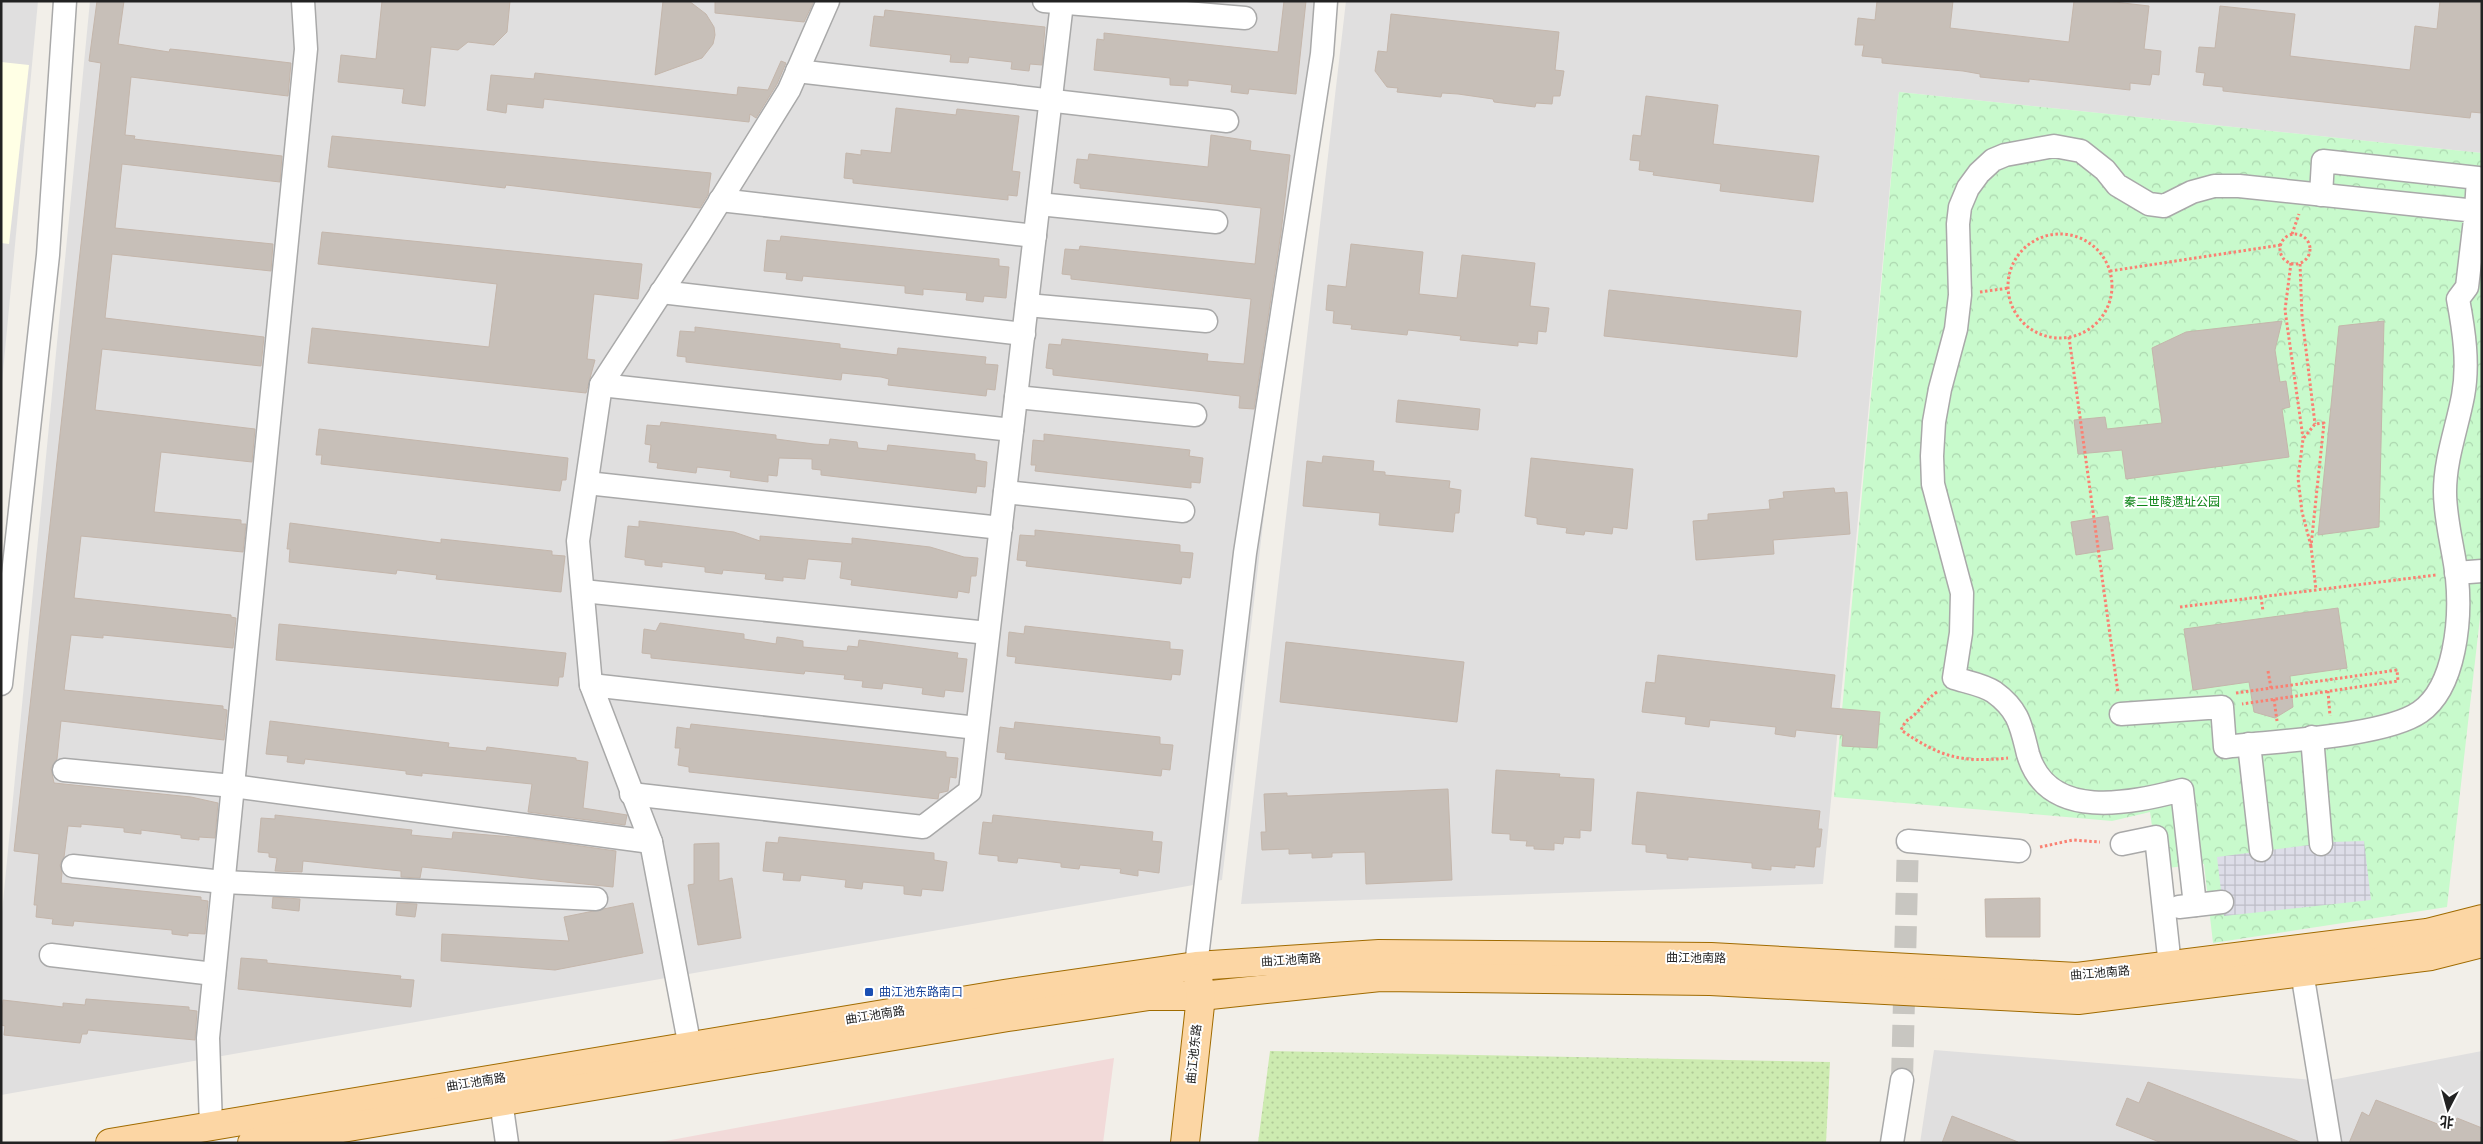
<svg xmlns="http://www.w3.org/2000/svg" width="2483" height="1144" font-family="'DejaVu Sans','Noto Sans SC',sans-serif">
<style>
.residential{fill:#e0dfdf}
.commercial{fill:#f2dad9}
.education{fill:#ffffe5}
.grass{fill:url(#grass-dots)}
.park{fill:url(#park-crowns)}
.plaza{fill:url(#plaza-grid)}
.building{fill:#c7bfb8;stroke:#c4b6ab}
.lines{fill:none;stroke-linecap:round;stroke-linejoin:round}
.minor-tunnel{stroke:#c8c6c1;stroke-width:22;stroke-dasharray:22 11;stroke-linecap:butt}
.minor-casing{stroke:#a9a9a9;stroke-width:25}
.major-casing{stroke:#a06b00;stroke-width:30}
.path{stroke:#fa8072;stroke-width:3;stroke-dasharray:2.5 2.5;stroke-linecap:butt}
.minor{stroke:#fff;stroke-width:22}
.major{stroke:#fcd6a4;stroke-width:28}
.transit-dot{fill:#1a4fb4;stroke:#fff;stroke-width:2}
.labels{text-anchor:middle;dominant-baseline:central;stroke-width:4;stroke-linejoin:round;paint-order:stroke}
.park-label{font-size:12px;fill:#0c8416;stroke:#fff}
.street-label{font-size:12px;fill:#222;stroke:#fff}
.transit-label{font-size:12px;fill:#164399;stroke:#fff;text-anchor:start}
</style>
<defs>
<pattern id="grass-dots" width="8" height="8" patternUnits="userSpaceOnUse" patternTransform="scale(1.25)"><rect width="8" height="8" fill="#cdebb0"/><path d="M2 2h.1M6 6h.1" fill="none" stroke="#b0c997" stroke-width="1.8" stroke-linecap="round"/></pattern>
<pattern id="park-crowns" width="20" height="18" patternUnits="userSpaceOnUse" patternTransform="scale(1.25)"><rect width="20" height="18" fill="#c8facc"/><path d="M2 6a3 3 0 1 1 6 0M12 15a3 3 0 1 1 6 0" fill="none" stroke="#acd6af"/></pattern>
<pattern id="plaza-grid" width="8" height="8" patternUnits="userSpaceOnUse" patternTransform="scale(1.25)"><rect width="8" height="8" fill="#dddde8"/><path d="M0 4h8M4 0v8" fill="none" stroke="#bdbdc7"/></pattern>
</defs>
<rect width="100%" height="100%" fill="#f2efe9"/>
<!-- residential -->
<g class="residential">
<polygon points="1,1 38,1 1,393"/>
<polygon points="90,1 1323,1 1222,880 1,1095 1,923"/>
<polygon points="1346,1 2482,1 2482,153 1899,92 1823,884 1241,904"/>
<polygon points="1934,1050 2326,1081 2482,1051 2482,1143 1920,1143"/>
</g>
<!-- commercial -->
<polygon class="commercial" points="1114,1058 1103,1143 655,1143"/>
<!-- education -->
<polygon class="education" points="1,62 29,65 9,244 1,243"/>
<!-- grass -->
<polygon class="grass" points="1270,1051 1830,1062 1826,1143 1258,1143"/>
<!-- park -->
<polygon class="park" points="1899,92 2482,153 2482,600 2447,907 2213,943 2204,864 2158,869 2150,812 2112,821 1834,797"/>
<!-- plaza -->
<polygon class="plaza" points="2364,841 2371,900 2224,916 2217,857 2332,842"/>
<!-- building -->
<g class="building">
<polygon points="97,1 124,1 118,44 169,52 170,49 190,51 291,63 288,96 131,77 125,135 135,136 134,139 282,156 280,182 122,164 115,228 273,244 271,271 112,254 105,318 264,337 261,366 102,349 95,410 255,429 252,462 161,452 154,512 241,520 241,524 246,524 243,552 81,536 74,598 231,615 231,617 236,618 233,648 103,635 103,638 71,635 64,690 223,706 223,709 227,710 224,740 61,721 57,759 51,768 54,783 191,797 218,803 215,838 199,837 199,840 181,838 181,835 141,830 141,834 124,832 124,828 81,824 81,827 68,826 64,857 60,865 62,873 61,883 201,897 201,900 208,901 205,934 188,933 188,936 172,934 172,930 74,921 73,926 52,924 53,919 36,917 37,905 34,905 39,854 14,851 101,63 89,61"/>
<polygon points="382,1 510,1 507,32 494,45 468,42 458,50 431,47 425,106 402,103 404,89 338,82 341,55 376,59"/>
<polygon points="663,1 689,1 706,14 714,27 715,35 713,44 702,58 655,75"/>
<polygon points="715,1 814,1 804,22 715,13"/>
<polygon points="1284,1 1306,1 1296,94 1249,89 1248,94 1231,92 1232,85 1188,80 1188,86 1170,85 1170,78 1094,70 1097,39 1104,40 1104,33 1278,52"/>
<polygon points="1877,1 1953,1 1950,28 2069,42 2074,1 2106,1 2149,6 2144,49 2161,51 2159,75 2152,74 2150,85 2130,83 2130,90 2029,79 2029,82 1980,77 1980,74 1963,71 1882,63 1882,58 1862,56 1864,45 1855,45 1858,18 1875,20"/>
<polygon points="2440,1 2482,1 2482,113 2471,112 2470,118 2223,91 2223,87 2203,85 2205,73 2196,72 2199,47 2215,48 2220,6 2295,14 2290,56 2410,70 2415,26 2437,29"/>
<polygon points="885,10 1045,27 1042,65 1030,64 1029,71 1011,69 1012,62 969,57 968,63 950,62 951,55 870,46 874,16 884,17"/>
<polygon points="1391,14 1559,32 1555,70 1564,71 1560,96 1553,96 1552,104 1536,103 1535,107 1494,102 1493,99 1458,94 1442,93 1441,97 1397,92 1398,88 1387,87 1375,71 1378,51 1387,52"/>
<polygon points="781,61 786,63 777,84 756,118 750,114 749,122 544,99 543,108 507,104 506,113 487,110 491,75 534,79 535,73 737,95 738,87 768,90"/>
<polygon points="1646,96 1718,105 1713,144 1819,156 1813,202 1720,191 1721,184 1653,175 1654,172 1639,170 1640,161 1630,160 1633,135 1641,136"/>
<polygon points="896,108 956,115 957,109 1019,116 1012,171 1020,172 1017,196 1008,195 1008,200 853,183 853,179 844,178 846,153 861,155 861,150 891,153"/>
<polygon points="1211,135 1251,141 1250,150 1290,155 1281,233 1254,409 1239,408 1240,396 1053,375 1053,369 1046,368 1049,344 1061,345 1062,339 1208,354 1207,361 1244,364 1251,299 1071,279 1071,275 1062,274 1065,249 1079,250 1080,246 1255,264 1261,208 1080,188 1080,184 1074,183 1077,159 1088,160 1089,154 1208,167"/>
<polygon points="332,136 711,173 708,195 700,208 506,185 505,188 328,167"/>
<polygon points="322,232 642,264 638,299 594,294 587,359 595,360 586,393 308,363 312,328 489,347 497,284 318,264"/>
<polygon points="781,236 999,259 999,266 1009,267 1006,298 984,296 983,302 966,300 967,293 923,289 923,295 905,293 905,286 803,276 802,281 786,279 787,273 764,271 767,240 780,241"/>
<polygon points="1351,244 1423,252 1419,294 1457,298 1462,255 1535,263 1530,306 1549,308 1546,332 1538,331 1537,344 1518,342 1518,346 1460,340 1461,336 1408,330 1407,335 1351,329 1352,325 1333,323 1334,311 1326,310 1328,285 1346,287"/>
<polygon points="1609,290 1801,311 1797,357 1604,336"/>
<polygon points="2282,321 2275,350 2280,382 2286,381 2290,407 2282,409 2289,457 2126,479 2122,450 2078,454 2074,420 2105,417 2107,429 2162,423 2152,348 2186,332"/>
<polygon points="2384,321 2379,527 2318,535 2339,326"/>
<polygon points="695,327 840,344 840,348 897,355 898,348 986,357 985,364 998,365 995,390 987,389 986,396 888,385 889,379 881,377 842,373 841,380 686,362 686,357 677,356 680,331 695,332"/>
<polygon points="1398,400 1480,409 1478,430 1396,422"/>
<polygon points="661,422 776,435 776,439 814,444 829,445 830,439 857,442 858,448 887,451 888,445 975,454 975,460 987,462 985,487 977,486 976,493 821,475 821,470 812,469 812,459 779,458 777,476 768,475 768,482 730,477 731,471 697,467 696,473 657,468 658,463 649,462 651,445 645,444 647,425 660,426"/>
<polygon points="319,429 568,458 566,480 562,480 560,491 321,464 322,455 316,455"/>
<polygon points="1044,434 1190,450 1189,456 1203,458 1200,483 1191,482 1191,488 1035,471 1036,465 1031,465 1033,440 1044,441"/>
<polygon points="1323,456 1374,461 1373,471 1385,472 1385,475 1450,481 1449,488 1461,490 1459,513 1455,513 1453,532 1379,525 1380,513 1303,506 1307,461 1322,463"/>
<polygon points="1531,458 1633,469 1627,529 1613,527 1612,534 1585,531 1584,535 1566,533 1567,528 1537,524 1537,518 1525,516"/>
<polygon points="1834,488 1835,493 1847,492 1850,534 1773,540 1774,554 1696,560 1693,521 1708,520 1708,514 1770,509 1769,500 1784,498 1783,492"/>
<polygon points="2108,516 2113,549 2076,555 2071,522"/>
<polygon points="639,521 734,532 760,541 760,536 852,544 852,538 930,547 964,557 978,558 976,576 971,576 969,593 958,591 957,598 851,585 852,580 840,578 842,562 808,559 805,579 783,577 783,581 765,579 766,574 723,570 722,574 705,572 705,567 662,562 662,567 645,565 645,560 625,557 628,526 639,527"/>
<polygon points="290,523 419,540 441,543 441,539 552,551 552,555 565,556 561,592 436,579 437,575 397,570 396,574 289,562 290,549 287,549"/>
<polygon points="1035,530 1180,545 1180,552 1193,553 1190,578 1182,577 1181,584 1026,566 1027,561 1017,560 1020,535 1035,536"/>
<polygon points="2338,608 2347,668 2290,676 2293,707 2275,718 2254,712 2249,682 2193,690 2184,629"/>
<polygon points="660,623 744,634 744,639 776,644 777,637 785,638 803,641 803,647 847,651 848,646 858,647 859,640 958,653 957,658 967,659 963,692 945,690 944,697 922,694 923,688 883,683 882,689 862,687 863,681 844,679 845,675 805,671 804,674 651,658 651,654 642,653 644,629 656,631"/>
<polygon points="279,624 566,653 563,677 559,677 558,686 276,660"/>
<polygon points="1025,626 1170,642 1170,649 1183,650 1180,675 1172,674 1171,680 1015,663 1016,657 1007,656 1009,632 1024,634"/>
<polygon points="1286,642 1464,662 1457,722 1280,702"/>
<polygon points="1658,655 1835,675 1831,708 1880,712 1877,748 1842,746 1843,735 1796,730 1795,737 1775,734 1776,727 1710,720 1709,727 1685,724 1686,717 1642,712 1646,682 1655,683"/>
<polygon points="270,721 449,743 448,747 486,751 487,747 576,758 576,760 588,762 583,808 627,815 625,825 528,812 532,784 422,773 422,776 406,774 406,771 305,759 304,764 287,762 288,756 266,754"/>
<polygon points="1015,722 1160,737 1160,744 1173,745 1170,770 1162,769 1161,776 1005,759 1006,753 997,752 1000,727 1014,729"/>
<polygon points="691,724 946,752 946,757 958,758 956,778 950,777 948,791 939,793 938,799 689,772 689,767 678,765 680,748 675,748 677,727 690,729"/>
<polygon points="1496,770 1560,774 1559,777 1594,779 1591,831 1580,830 1580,838 1564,837 1563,844 1554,843 1554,850 1534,849 1534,846 1526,846 1527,841 1510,840 1510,834 1492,833"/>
<polygon points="1448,789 1452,880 1366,884 1365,852 1332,853 1332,857 1312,858 1312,853 1289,854 1289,849 1262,850 1261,832 1266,832 1264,794 1287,793 1287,796"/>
<polygon points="1637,792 1820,811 1818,829 1822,829 1820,847 1816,847 1814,867 1795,865 1795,868 1771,866 1771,870 1752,868 1752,863 1688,857 1688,860 1667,858 1667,854 1646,852 1646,845 1632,844"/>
<polygon points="275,815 412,830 411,835 452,839 453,832 524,838 616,851 613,887 422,867 420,878 401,877 401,871 303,861 302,872 275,871 277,858 269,857 269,853 258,852 261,818 275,819"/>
<polygon points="993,815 1153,832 1152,841 1162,842 1159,873 1138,870 1138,876 1120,873 1121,869 1080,865 1079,869 1061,867 1061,863 1018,858 1017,863 998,861 998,856 979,854 983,822 992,823"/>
<polygon points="779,837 934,853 934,860 947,862 943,891 922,889 921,896 904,894 904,886 863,882 862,889 845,887 846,880 801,875 800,881 783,880 784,873 763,871 766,842 778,843"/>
<polygon points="719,843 719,881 732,878 741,938 698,945 688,885 694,884 694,844"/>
<polygon points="273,897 300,899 299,911 272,908"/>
<polygon points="2040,898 2040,937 1986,937 1985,899"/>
<polygon points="397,903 417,904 415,917 396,915"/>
<polygon points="633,903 643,953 555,970 441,961 442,934 569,941 564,917"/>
<polygon points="241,958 267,960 267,963 401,976 400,979 414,980 411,1007 238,989"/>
<polygon points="86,999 189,1007 189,1010 197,1011 195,1040 88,1030 87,1034 82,1034 80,1043 4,1035 5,1026 1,1025 3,1000 63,1007 63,1003 85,1005"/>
<polygon points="2148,1082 2300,1142 2300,1143 2162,1143 2116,1125 2127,1098 2139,1103"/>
<polygon points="2376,1100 2453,1130 2457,1118 2482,1128 2482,1143 2349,1143 2362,1112 2369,1116"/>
<polygon points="1952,1116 2018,1142 2018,1143 1942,1143"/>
</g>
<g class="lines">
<!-- minor-tunnel -->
<polyline class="minor-tunnel" points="1902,1080 1908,841"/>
<!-- minor casing -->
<g class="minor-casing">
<g id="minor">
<polyline points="1044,1 1245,18"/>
<polyline points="797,71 1227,121"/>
<polyline points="2321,195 2323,161 2478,178 2476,211"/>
<polyline points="720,200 1035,236"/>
<polyline points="1039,204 1216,222"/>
<polyline points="661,292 1024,334"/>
<polyline points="1027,305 1206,321"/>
<polyline points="601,385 1012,430"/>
<polyline points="1016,397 1195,415"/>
<polyline points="587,483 1001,528"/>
<polyline points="1005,492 1183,511"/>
<polyline points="2456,573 2482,571"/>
<polyline points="583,591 988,633"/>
<polyline points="1,684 48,255 65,1"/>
<polyline points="591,685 977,728"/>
<path d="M2121,714l101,-7 3,40c48,-6 159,-10 195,-35 36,-25 41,-94 37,-134 -3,-28 -12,-57 -12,-86 0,-33 12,-64 18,-96 6,-32 1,-65 -5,-97l9,-12 9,-76 -237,-25h-25l-22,6 -28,14 -15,-2 -32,-19 -12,-15 -24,-19 -27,-5 -49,9 -12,5 -14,13 -11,15 -8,19 -2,17 2,71 -4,34 -16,60 -6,33 -2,34 1,28 29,109 -1,40 -7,45c13,4 30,7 40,14 25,18 27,34 34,62 20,68 103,49 154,36l13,115"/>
<polyline points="2312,737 2321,844"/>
<polyline points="2249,744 2261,850"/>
<polyline points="64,770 233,786 651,842"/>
<polyline points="631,794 923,827 970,791 1062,3"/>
<polyline points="1908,841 2019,851"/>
<polyline points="2122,844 2156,837 2170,966"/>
<polyline points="73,866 223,882 596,899"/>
<polyline points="2179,907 2222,902"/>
<polyline points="51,955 214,974"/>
<polyline points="1196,966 1245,553 1322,54 1326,1"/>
<polyline points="2302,972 2330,1143"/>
<polyline points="693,1063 651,842 591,685 578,541 601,385 700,233 789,90 828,1"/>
<polyline points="501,1101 507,1143"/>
<polyline points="211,1126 208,1038 306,49 303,1"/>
<polyline points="1892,1143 1902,1080"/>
</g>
</g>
<!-- major casing -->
<g class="major-casing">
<g id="major">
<polyline points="110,1143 1004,994 1196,966 1379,954 1711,957 2077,977 2427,933 2482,919"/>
<polyline points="252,1143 1008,1017 1149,996 1201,996 1380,977 1710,981 2078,1000 2431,956 2482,943"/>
<polyline points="1185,1143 1201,996 1198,978"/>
</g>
</g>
<!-- path -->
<g class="path">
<circle cx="2295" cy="249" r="15"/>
<polyline points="2292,234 2299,214"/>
<circle cx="2060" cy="286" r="52"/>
<polyline points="2291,263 2285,310 2303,438"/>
<polyline points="2300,264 2302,317 2315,424"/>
<polyline points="2110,271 2281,245"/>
<polyline points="1980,292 2009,288"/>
<polyline points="2069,337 2118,693"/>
<polyline points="2311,546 2302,512 2298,478 2303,439 2315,424 2324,423 2311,546 2316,590"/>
<polyline points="2261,597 2263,611"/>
<polyline points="2180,607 2436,575"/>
<polyline points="2268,671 2271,688"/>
<polyline points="2328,691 2330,716"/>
<path d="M1937,692c-10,7 -12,12 -20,20 -8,9 -10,5 -16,18 39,27 60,33 107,28"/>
<polyline points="2236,693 2397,670 2398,681 2242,704"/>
<polyline points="2274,699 2277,721"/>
<polyline points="2040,847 2073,840 2100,842"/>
</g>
<!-- minor -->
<use href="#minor" class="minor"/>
<!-- major -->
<use href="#major" class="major"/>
</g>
<!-- markers -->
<rect class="transit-dot" x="864" y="987" width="10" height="10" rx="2.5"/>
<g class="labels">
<!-- park labels -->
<g class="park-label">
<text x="2172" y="502">秦二世陵遗址公园</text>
</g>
<!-- street labels -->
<g class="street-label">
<text transform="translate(1696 958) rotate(1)">曲江池南路</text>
<text transform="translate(1291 960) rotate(-4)">曲江池南路</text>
<text transform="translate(2100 973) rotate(-5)">曲江池南路</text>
<text transform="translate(875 1015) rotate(-9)">曲江池南路</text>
<text transform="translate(1194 1054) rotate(-84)">曲江池东路</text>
<text transform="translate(476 1082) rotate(-9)">曲江池南路</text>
</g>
<!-- transit labels -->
<g class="transit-label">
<text x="879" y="992">曲江池东路南口</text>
</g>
</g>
<!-- border -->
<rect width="2483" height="1144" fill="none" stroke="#222222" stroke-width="5"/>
<!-- north arrow -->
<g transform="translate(2448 1109) rotate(186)" stroke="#ffffff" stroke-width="4" paint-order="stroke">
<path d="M0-4L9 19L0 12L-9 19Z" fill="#222222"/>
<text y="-8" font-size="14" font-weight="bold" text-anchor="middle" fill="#222222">北</text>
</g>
</svg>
